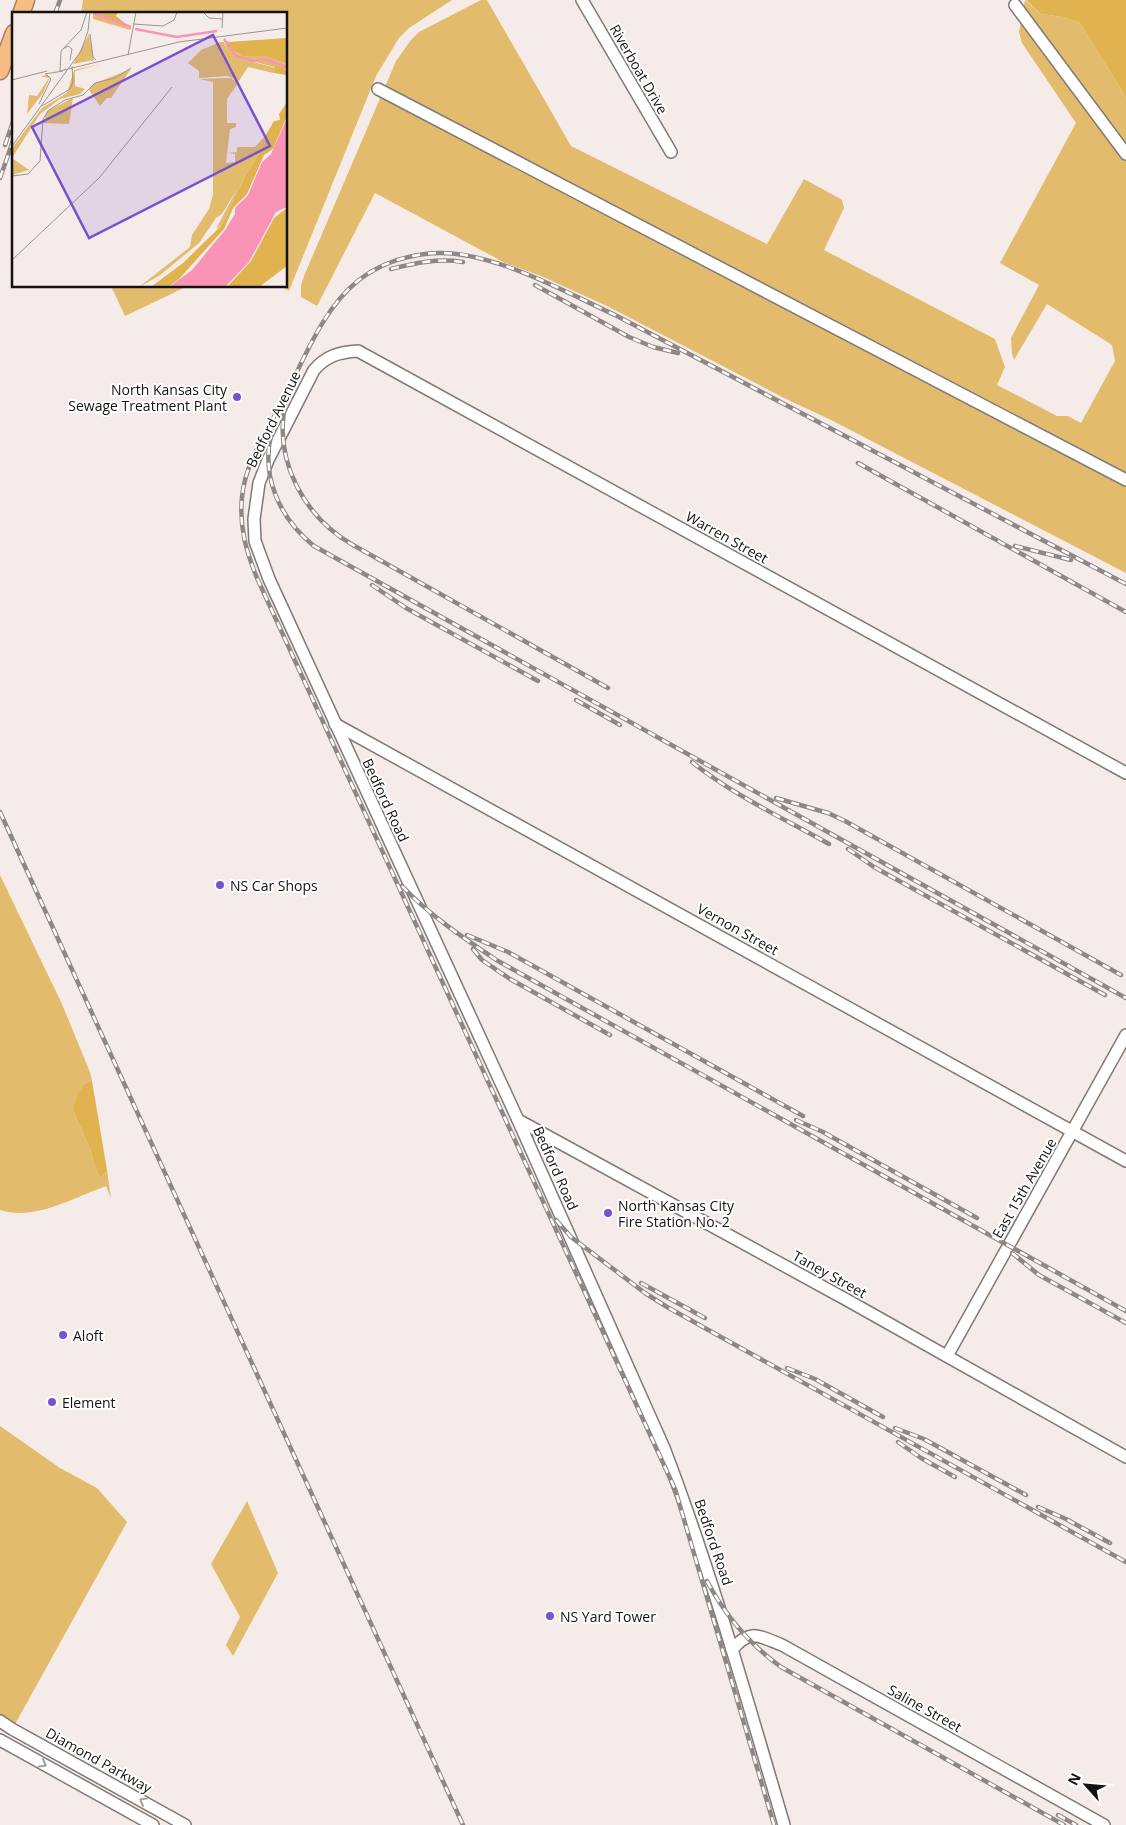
<svg xmlns="http://www.w3.org/2000/svg" width="1126" height="1825" font-family="'Open Sans',sans-serif">
<style>
.green{fill:#e2bc6c}
.forest{fill:#e1b34f}
.lines{fill:none;stroke-linecap:round;stroke-linejoin:round}
.minor-casing{stroke:#817976;stroke-width:14}
.highway-casing{stroke:#a9805c;stroke-width:19}
.minor{stroke:#fff;stroke-width:11}
.highway{stroke:#f8bc85;stroke-width:16}
.rail-casing{stroke:#8e8785;stroke-width:4.5}
.rail{stroke:#fff;stroke-width:2.5;stroke-dasharray:8;stroke-linecap:butt}
.oneway{stroke:#a1a0a0}
.poi-dot{fill:#7852cc;stroke:#fff;stroke-width:2}
.labels{text-anchor:middle;dominant-baseline:central;stroke-width:4;stroke-linejoin:round;paint-order:stroke}
.street-label{font-size:14px;fill:#151211;stroke:#fff}
.poi-label{font-size:14px;fill:#151211;stroke:#fff;text-anchor:start}
.inset-river{fill:none;stroke:#f994b6;stroke-width:2.5}
.inset-road{fill:none;stroke:#9b9593;stroke-width:1}
.view{fill:#7852cc;fill-opacity:0.15;stroke:#7852cc;stroke-width:2.5}
.inset-edge{fill:none;stroke:#151211;stroke-width:2.5}
</style>
<rect width="100%" height="100%" fill="#f5ece9"/>
<!-- green -->
<g class="green">
<polygon points="83,0 452,0 409,28 399,38 376,76 289,291 280,286 286,286 286,14 81,14"/>
<polygon points="481,0 487,0 571,146 767,244 804,179 837,197 842,200 844,208 824,250 995,339 1005,367 997,385 1057,416 1068,416 1081,423 1115,361 1112,345 1047,304 1014,360 1012,354 1011,338 1039,285 1000,263 1076,123 1022,43 1019,32 1025,0 1041,14 1063,17 1080,23 1126,97 1126,573 831,420 786,399 607,306 541,276 505,263 375,193 317,306 301,297 301,285 304,276 396,61 411,40 419,32"/>
<polygon points="111,286 188,286 125,316"/>
<path d="M0,875l62,129 28,68 2,9 -7,2 -12,27 18,41 2,10 9,16 5,-7 4,28 -5,-12c-33,12 -71,35 -106,24z"/>
<polygon points="0,1426 60,1468 97,1488 127,1522 14,1726 0,1718"/>
<polygon points="247,1501 278,1573 233,1656 226,1645 240,1617 211,1564"/>
</g>
<!-- forest -->
<g class="forest">
<polygon points="1026,0 1126,0 1126,97 1080,23 1063,17 1041,14"/>
<polygon points="92,1081 107,1170 101,1178 93,1161 91,1151 73,1110 77,1096 85,1083"/>
</g>
<g class="lines">
<!-- minor casing -->
<g class="minor-casing">
<g id="minor">
<polyline points="582,0 671,152"/>
<polyline points="1015,5 1126,154"/>
<polyline points="378,89 1126,480"/>
<polyline points="335,724 1126,1161"/>
<polyline points="518,1120 847,1300 1126,1457"/>
<polyline points="947,1356 1126,1035"/>
<path d="M732,1650c17,-22 27,-14 50,-5l322,180"/>
<polyline points="0,1721 12,1729 185,1825"/>
<polyline points="0,1740 153,1825"/>
<path d="M784,1825c-37,-126 -73,-254 -120,-377l-146,-328 -249,-541 -14,-38 -1,-22 5,-36 9,-23 46,-90c12,-14 25,-18 44,-19l768,422"/>
</g>
</g>
<!-- highway casing -->
<g class="highway-casing">
<g id="highway">
<polyline points="21,14 26,0"/>
<polyline points="0,71 14,33"/>
</g>
</g>
<!-- minor -->
<use href="#minor" class="minor"/>
<!-- highway -->
<use href="#highway" class="highway"/>
<!-- rail casing -->
<g class="rail-casing">
<g id="rail">
<polyline points="55,14 60,0"/>
<polyline points="5,145 14,119"/>
<polyline points="0,178 14,138"/>
<path d="M391,269c24,-6 47,-11 72,-7"/>
<polyline points="535,285 629,337 653,347 678,353"/>
<path d="M285,405c-11,56 19,112 68,140l255,143"/>
<path d="M272,431c-12,44 7,87 42,115l812,452"/>
<polyline points="858,463 1126,612"/>
<polyline points="1015,546 1071,560"/>
<polyline points="372,585 406,608 538,681"/>
<polyline points="576,700 620,725"/>
<path d="M692,762c41,33 91,56 137,82"/>
<polyline points="776,798 828,813 845,821 1121,975"/>
<polyline points="0,812 463,1825"/>
<polyline points="848,849 874,867 1105,995"/>
<path d="M402,886c27,29 63,53 96,75l628,350"/>
<polyline points="467,935 508,952 803,1116"/>
<polyline points="473,949 482,960 510,979 610,1035"/>
<polyline points="796,1120 823,1132 977,1218"/>
<polyline points="556,1220 571,1237 645,1293 667,1307 1126,1562"/>
<polyline points="1012,1253 1039,1275 1126,1323"/>
<polyline points="641,1283 705,1318"/>
<polyline points="787,1368 815,1379 883,1417"/>
<polyline points="895,1428 924,1439 1026,1495"/>
<polyline points="898,1442 921,1458 955,1477"/>
<polyline points="1038,1507 1066,1519 1110,1543"/>
<path d="M707,1581c18,34 42,63 74,86l283,158"/>
<polyline points="1058,1815 1076,1825"/>
<path d="M774,1825l-99,-336 -418,-911c-11,-27 -18,-52 -15,-81 3,-34 25,-66 41,-97 21,-40 39,-91 76,-120 19,-15 42,-23 66,-26 58,-9 140,38 192,62l509,268"/>
</g>
</g>
<!-- rail -->
<use href="#rail" class="rail"/>
</g>
<!-- one-way arrows -->
<defs><path id="oneway-chevron" d="M-2-3.5L2.5 0L-2 3.5" fill="none" stroke-width="1.6" stroke-linecap="round" stroke-linejoin="round" transform="scale(1.25)"/></defs>
<g class="oneway">
<use href="#oneway-chevron" transform="translate(43 1764) rotate(29)"/>
<use href="#oneway-chevron" transform="translate(143 1801) rotate(-151)"/>
</g>
<!-- markers -->
<g class="poi-dot">
<circle cx="237" cy="397" r="5"/>
<circle cx="220" cy="885" r="5"/>
<circle cx="608" cy="1213" r="5"/>
<circle cx="63" cy="1335" r="5"/>
<circle cx="52" cy="1402" r="5"/>
<circle cx="550" cy="1616" r="5"/>
</g>
<g class="labels">
<!-- street labels -->
<g class="street-label">
<text transform="translate(639 69) rotate(60)">Riverboat Drive</text>
<text transform="translate(273 419) rotate(-64)">Bedford Avenue</text>
<text transform="translate(727 537) rotate(29)">Warren Street</text>
<text transform="translate(386 800) rotate(65)">Bedford Road</text>
<text transform="translate(738 929) rotate(29)">Vernon Street</text>
<text transform="translate(556 1168) rotate(66)">Bedford Road</text>
<text transform="translate(1024 1188) rotate(-60)">East 15th Avenue</text>
<text transform="translate(830 1274) rotate(29)">Taney Street</text>
<text transform="translate(714 1542) rotate(71)">Bedford Road</text>
<text transform="translate(925 1708) rotate(29)">Saline Street</text>
<text transform="translate(99 1760) rotate(29)">Diamond Parkway</text>
</g>
<!-- poi labels -->
<g class="poi-label">
<text x="227" y="389" text-anchor="end">North Kansas City<tspan x="227" dy="16">Sewage Treatment Plant</tspan></text>
<text x="230" y="885">NS Car Shops</text>
<text x="618" y="1205">North Kansas City<tspan x="618" dy="16">Fire Station No. 2</tspan></text>
<text x="73" y="1335">Aloft</text>
<text x="62" y="1402">Element</text>
<text x="560" y="1616">NS Yard Tower</text>
</g>
</g>
<!-- overview -->
<g transform="translate(12 12)">
<rect width="275" height="275" fill="#f5ece9"/>
<path d="M81,0l38,16 -1,2 -37,-11zM77,22l5,26 -21,4zM216,29l3,8 11,7h22l23,8v5l-51,-12 40,11 -2,5 -26,-6 -9,14 -11,-5 -29,2v-7l-11,-8 13,-13 19,-8h4l3,7 -2,-7zM89,52l-26,7v15l10,3 -5,5 -20,5 -20,15 -28,44 17,12 -17,5v-27l30,-40 25,-15 7,-23zM119,57l-20,29h-4l-7,8 -11,-16 4,-6zM35,63l3,2 -7,16 -16,21 2,-19 8,1 12,-18 -9,-2zM219,66l7,5 -11,16v24h9v4l-6,2 -4,34 9,-1v-8l-7,-1 9,-1v-5h18l10,-11v7l-21,35 -22,47 -6,4 21,-40 -15,25 -6,4 -17,25 -40,33 -20,11 51,-40 2,-12 17,-26 4,-15v-112l-14,-3zM61,86l-4,26 -26,-1 4,-12z" fill="#e2bc6c"/>
<path d="M83,0h23l-2,4 15,12zM275,26v26l-23,-8h-22l-11,-7 -3,-7zM224,45l49,11 2,7 -13,-2 1,-6zM275,90v14l-14,33 -9,6 -17,39 -14,14 -9,21 -45,50 -11,8h-17l32,-24 39,-38 22,-47 21,-35v-7l9,-15 6,-1 -1,-6zM275,196v58l-28,21h-32l24,-26 23,-43z" fill="#e1b34f"/>
<path d="M275,106v89l-11,5 -27,50 -24,25h-56l23,-17 33,-40 10,-16v-6l13,-13 14,-33 9,-8z" fill="#f994b6"/>
<path class="inset-river" d="M81,1l38,14M123,17l42,8 40,-6M212,27l12,17 17,5 11,-2 23,8"/>
<path class="inset-road" d="M75,0l-6,18 -20,21 -1,20 119,-29 108,-14M191,0l6,6 14,1M121,12l30,2 11,-6 3,-8M210,16l1,-16M78,22l3,23 3,3M51,37l5,-3 4,3 -2,11M116,43l8,-43M33,62l18,-3M0,68l35,-9M27,92l12,-25 -5,-5M30,94l28,-17 3,-7 -1,-16M0,134l69,-95 7,-20 2,-19M0,164l16,-2 12,-13 3,-42 6,-9 16,-10 18,-5 12,-12 20,-5 16,-10M0,248l87,-82 73,-91"/>
<path class="view" d="M201,23l57,111 -181,92 -57,-111z"/>
<rect width="275" height="275" class="inset-edge"/>
</g>
<!-- north arrow -->
<g transform="translate(1086 1785) rotate(297)" stroke="#ffffff" stroke-width="4" paint-order="stroke">
<path d="M0-4L9 19L0 12L-9 19Z" fill="#151211"/>
<text y="-8" font-size="14" font-weight="bold" text-anchor="middle" fill="#151211">N</text>
</g>
</svg>
